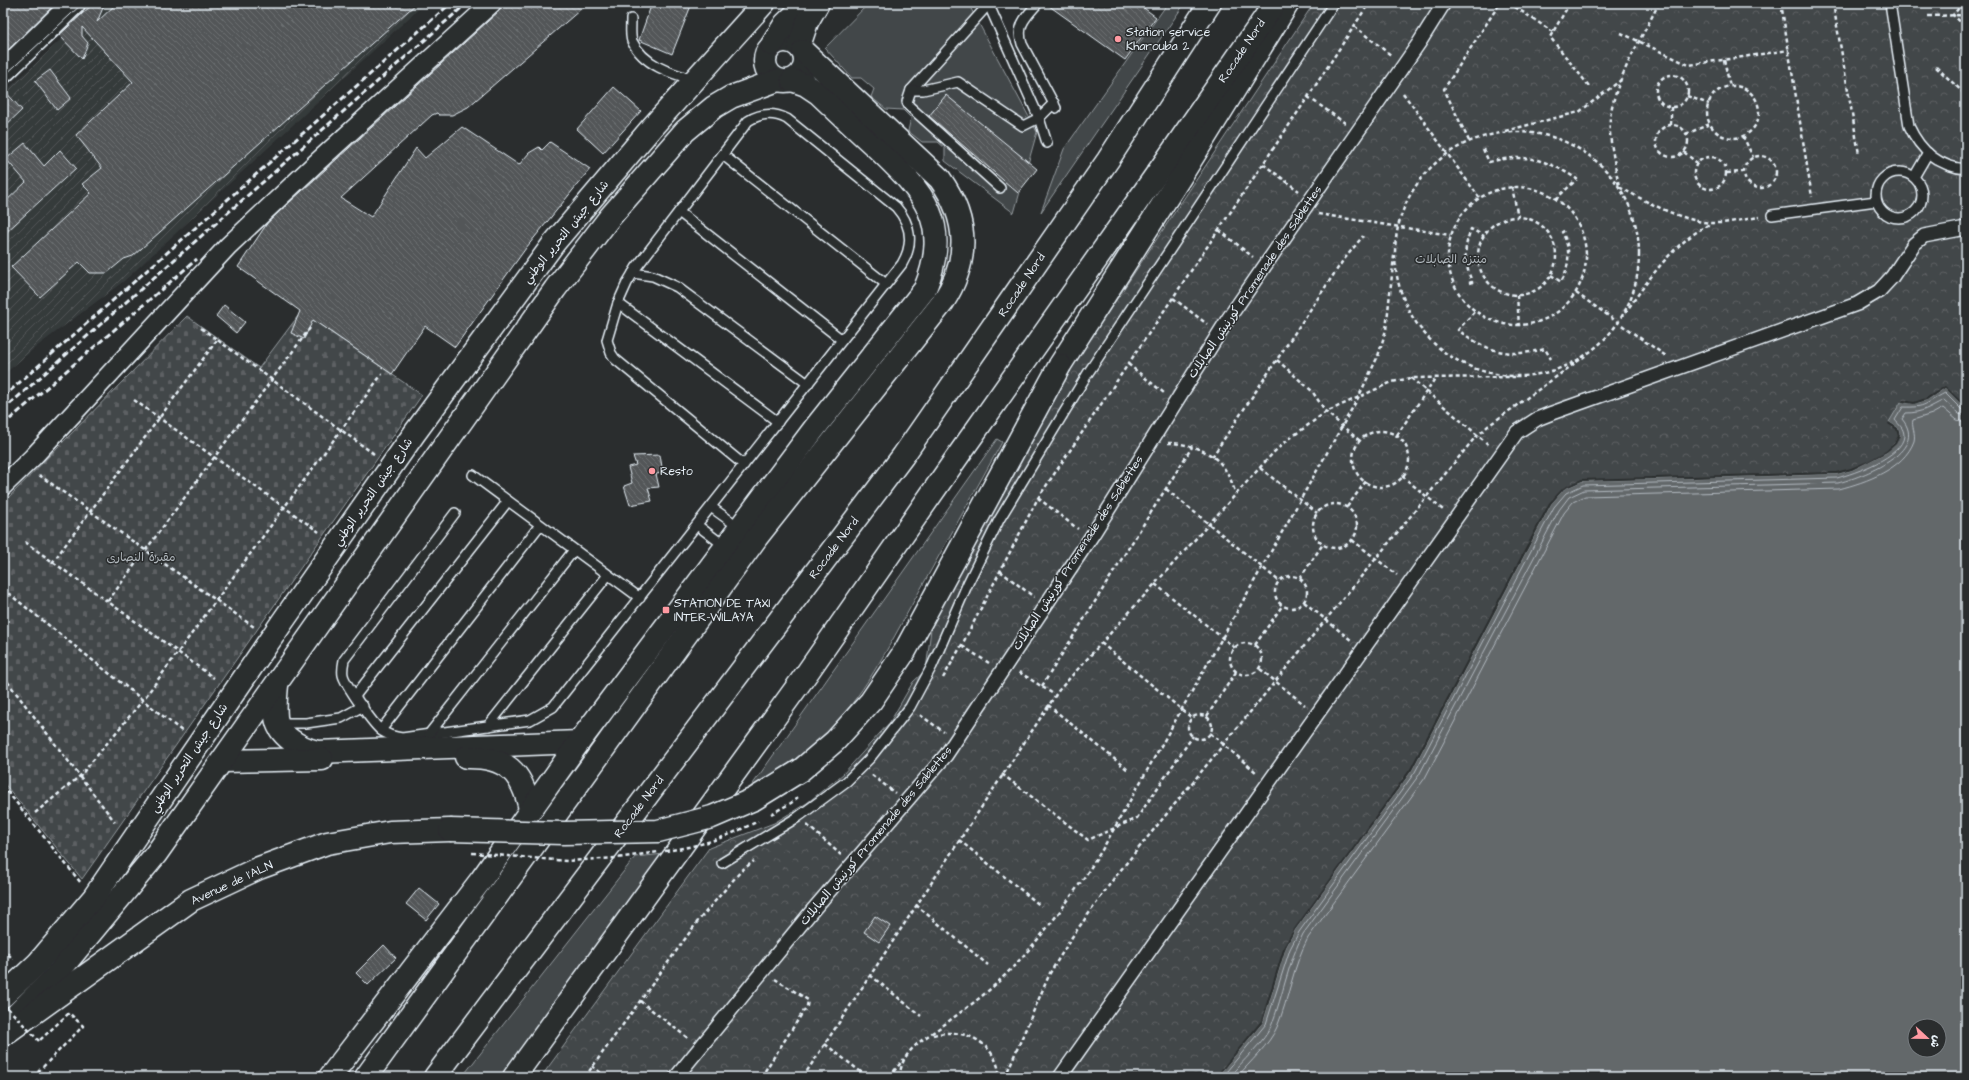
<svg xmlns="http://www.w3.org/2000/svg" width="1969" height="1080" font-family="'Architects Daughter','Playpen Sans Arabic',sans-serif">
<style>
.industrial{fill:url(#industrial-furrows)}
.green{fill:#424648;stroke:#959ca0}
.cemetery{fill:url(#cemetery-stones);stroke:#959ca0}
.park{fill:url(#park-crowns);stroke:#959ca0}
.water{fill:#63686b;stroke:#989fa3;fill-rule:evenodd}
.pier{fill:#2a2d2e}
.lines{fill:none;stroke-linecap:round;stroke-linejoin:round}
.shore{stroke:#b3bac0;stroke-width:1}
.building{fill:url(#building-back-hatch);stroke:#e8f1f8}
.service-casing{stroke:#e8f1f8;stroke-width:12}
.pedestrian-casing{stroke:#e8f1f8;stroke-width:16}
.minor-casing{stroke:#e8f1f8;stroke-width:21}
.tertiary-casing{stroke:#e8f1f8;stroke-width:25}
.secondary-casing{stroke:#e8f1f8;stroke-width:25}
.trunk-casing{stroke:#e8f1f8;stroke-width:25}
.motorway-casing{stroke:#e8f1f8;stroke-width:25}
.path{stroke:#e8f1f8;stroke-width:2.5;stroke-dasharray:4 3;stroke-linecap:butt}
.service{stroke:#2a2d2e;stroke-width:9}
.pedestrian{stroke:#2a2d2e;stroke-width:13}
.minor{stroke:#2a2d2e;stroke-width:18}
.tertiary{stroke:#2a2d2e;stroke-width:22}
.secondary{stroke:#2a2d2e;stroke-width:22}
.trunk{stroke:#2a2d2e;stroke-width:22}
.motorway{stroke:#2a2d2e;stroke-width:22}
.tram{stroke:#e8f1f8;stroke-width:1}
.rail{stroke:#e8f1f8;stroke-width:3;stroke-dasharray:6 3;stroke-linecap:butt}
.trunk-bridge-casing{stroke:#e8f1f8;stroke-width:25;stroke-linecap:butt}
.path-bridge{stroke:#e8f1f8;stroke-width:2.5;stroke-dasharray:4 3;stroke-linecap:butt}
.trunk-bridge{stroke:#2a2d2e;stroke-width:22}
.poi-dot{fill:#ff9aa2;stroke:#2a2d2e;stroke-width:1.5}
.labels{text-anchor:middle;dominant-baseline:central;stroke-width:3;stroke-linejoin:round;paint-order:stroke}
.poi-label{font-size:12px;fill:#e8f1f8;stroke:#2a2d2e;text-anchor:start}
.street-label{font-size:12px;fill:#e8f1f8;stroke:#2a2d2e}
.park-label{font-size:12px;fill:#aeb5ba;stroke:#2a2d2e}
</style>
<defs>
<pattern id="industrial-furrows" width="10" height="10" patternUnits="userSpaceOnUse"><rect width="10" height="10" fill="#363a3b"/><path d="M-1 1l2-2M0 10L10 0M9 11l2-2" fill="none" stroke="#535758"/></pattern>
<pattern id="cemetery-stones" width="16" height="16" patternUnits="userSpaceOnUse"><rect width="16" height="16" fill="#424648"/><path d="M2 7V4a2 2 0 0 1 4 0v3zM10 15v-3a2 2 0 0 1 4 0v3z" fill="#5d6163"/></pattern>
<pattern id="park-crowns" width="20" height="18" patternUnits="userSpaceOnUse"><rect width="20" height="18" fill="#424648"/><path d="M2 6a3 3 0 1 1 6 0M12 15a3 3 0 1 1 6 0" fill="none" stroke="#5d6163"/></pattern>
<pattern id="building-back-hatch" width="6" height="6" patternUnits="userSpaceOnUse"><rect width="6" height="6" fill="#535759"/><path d="M-1 5l2 2M0 0l6 6M5-1l2 2" fill="none" stroke="#6c7072"/></pattern>
</defs>
<rect width="100%" height="100%" fill="#2a2d2e"/>
<filter id="ink" filterUnits="userSpaceOnUse"><feTurbulence type="fractalNoise" baseFrequency=".025" numOctaves="2"/><feDisplacementMap in="SourceGraphic" scale="8" xChannelSelector="R" yChannelSelector="G"/><feConvolveMatrix kernelMatrix="1 2 1 2 8 2 1 2 1" color-interpolation-filters="sRGB"/></filter>
<g filter="url(#ink)">
<!-- industrial -->
<polygon class="industrial" points="100,3 425,3 124,281 36,347 3,375 3,94"/>
<!-- green -->
<g class="green">
<polygon points="869,3 967,3 969,5 1037,132 1014,213 945,161 945,148 938,142 922,142 908,131 911,118 903,110 886,109 871,97 874,89 861,78 852,78 825,48"/>
<polygon points="1168,3 1185,3 1041,212 1064,149"/>
<path d="M997,439l5,3c-29,52 -58,105 -87,157 -26,47 -53,101 -93,138 -23,21 -48,37 -74,54z"/>
<polygon points="665,854 501,1077 462,1077 635,857"/>
</g>
<!-- cemetery -->
<polygon class="cemetery" points="301,312 422,395 82,879 3,782 3,503 187,316 259,368"/>
<!-- park -->
<polygon class="park" points="1314,3 1966,3 1966,409 1945,388 1927,400 1898,428 1900,436 1887,452 1422,752 1263,1022 1217,1077 541,1077 709,848 774,823 807,803 843,774 890,722 913,682 926,670 932,621 1069,371"/>
<!-- water -->
<path class="water" d="M1945,388l21,21v668h-749l46,-55 23,-75 9,-17 117,-160 139,-266 13,-15 18,-8 255,-7 15,-4 35,-18 13,-16 -2,-8 -9,-6 12,-20c21,4 28,-3 44,-14zM1915,1026h24v24h-24z"/>
<!-- pier -->
<g class="pier">
<polygon points="1945,386 1966,406 1966,409 1945,388 1927,400 1914,404 1901,402 1903,400 1914,402 1926,398"/>
<polygon points="1889,422 1898,428 1900,436 1896,444 1887,452 1868,462 1852,470 1837,474 1582,481 1564,489 1551,504 1412,770 1295,930 1286,947 1263,1022 1217,1077 1215,1077 1261,1021 1284,946 1294,929 1410,769 1549,503 1563,488 1582,479 1836,472 1851,468 1868,461 1886,451 1894,443 1898,436 1896,429 1888,424"/>
</g>
<g class="lines">
<!-- shore -->
<g class="shore">
<path d="M1222,1077l44,-53 24,-75 9,-17 116,-160 139,-265 12,-14 17,-8 254,-7c18,-5 65,-21 67,-42 0,-8 -5,-11 -9,-16l8,-13c24,1 22,-4 42,-14l17,17 4,1"/>
<path d="M1229,1077c12,-15 36,-35 43,-53 11,-29 16,-61 31,-90l116,-159 140,-265 10,-13 15,-7 254,-7c23,-6 92,-31 64,-64l4,-6c17,0 23,-6 38,-13l15,14 7,2"/>
<path d="M1237,1077c12,-14 33,-33 40,-50 12,-29 16,-61 31,-89l117,-160 139,-265 9,-11 12,-6 254,-7c27,-7 65,-20 75,-48 2,-8 -3,-15 -1,-21l19,-6 11,-6 14,12 9,2"/>
</g>
</g>
<!-- building -->
<g class="building">
<polygon points="3,3 56,3 3,55"/>
<polygon points="86,3 105,3 97,22 117,3 417,3 133,256 124,259 107,273 90,273 79,262 40,297 11,267 91,193 82,184 102,168 76,135 133,82 82,27 82,36 88,43 82,59 59,35 83,12"/>
<polygon points="502,3 588,3 468,107 452,115 439,115 437,113 432,115 341,198 371,217 416,148 425,158 462,127 519,165 529,153 539,147 542,150 550,142 590,169 526,248 455,347 425,326 392,374 313,320 304,339 291,333 300,311 238,267 268,222 499,11"/>
<polygon points="652,3 692,3 672,54 639,40"/>
<polygon points="1045,3 1137,3 1156,17 1125,60"/>
<polygon points="50,70 71,98 57,110 35,81"/>
<polygon points="614,87 641,111 603,153 577,129"/>
<polygon points="3,89 22,110 3,128"/>
<polygon points="946,95 1037,169 1018,193 929,116"/>
<polygon points="25,143 44,166 60,150 76,168 3,235 3,204 26,182 6,159"/>
<polygon points="224,305 245,322 236,333 216,316"/>
<polygon points="660,455 663,473 656,474 659,487 648,488 652,501 630,505 624,486 632,483 628,467 636,465 633,456"/>
<polygon points="419,888 439,904 426,920 406,904"/>
<polygon points="875,916 890,926 879,942 864,932"/>
<polygon points="384,945 396,958 368,985 356,973"/>
</g>
<g class="lines">
<!-- service casing -->
<g class="service-casing">
<g id="service">
<polyline points="988,3 1039,118 1047,143"/>
<path d="M1038,3c-12,14 -22,22 -16,41l34,64"/>
<path d="M1890,3l19,123c11,24 30,41 57,43"/>
<polyline points="988,5 911,90 907,102 909,106 1000,188"/>
<path d="M631,19c0,7 -1,17 1,22 11,24 40,33 63,39"/>
<polyline points="911,90 923,90 958,82 1023,126 1039,118 1054,103"/>
<polyline points="723,155 886,284"/>
<circle cx="1899" cy="195" r="23"/>
<polyline points="1914,177 1928,153"/>
<polyline points="679,212 842,340"/>
<polyline points="1772,215 1876,201"/>
<polyline points="633,273 653,276 677,287 808,384"/>
<polyline points="618,303 778,422"/>
<polyline points="473,475 640,598"/>
<polyline points="711,507 740,528"/>
<path d="M455,513l-111,147c-1,5 -2,10 -1,15 2,9 31,51 39,56 6,4 13,6 20,7l128,-18 23,-13 349,-443c12,-20 9,-40 -6,-57l-109,-88c-14,-7 -26,-6 -39,2l-112,147 -9,15 -9,20 -11,37 4,13 4,6 129,106"/>
<polyline points="697,525 726,547"/>
<polyline points="355,696 508,501"/>
<polyline points="278,723 306,723 341,718 363,706"/>
<polyline points="488,726 608,575"/>
<polyline points="381,730 540,525"/>
<polyline points="429,734 574,550"/>
<polyline points="722,863 798,817 847,781 870,758 910,707 932,666 968,583 999,520 1088,373 1334,3"/>
</g>
</g>
<!-- pedestrian casing -->
<g class="pedestrian-casing">
<g id="pedestrian">
<polyline points="676,1077 812,911 946,755 1093,534 1228,319 1419,43 1444,3"/>
<polyline points="1060,1077 1517,432 1537,419 1552,413 1857,304 1879,291 1892,277 1914,244 1924,236 1966,228"/>
</g>
</g>
<!-- minor casing -->
<g class="minor-casing">
<polyline id="minor" points="3,486 33,457 228,246 314,165 492,3"/>
</g>
<!-- tertiary casing -->
<g class="tertiary-casing">
<g id="tertiary">
<circle cx="785" cy="61" r="20"/>
<polyline points="772,45 785,24 807,3"/>
<polyline points="799,46 807,22 818,3"/>
<path d="M277,685c-1,10 -2,22 -1,32 2,19 24,31 41,35l262,-10"/>
<path d="M466,757c40,-1 56,15 64,52"/>
<polyline points="223,761 322,759"/>
<polyline points="5,1026 55,976 156,854 555,289 610,217 685,131 714,107 731,97 778,80"/>
<path d="M330,1077l151,-197 98,-138 235,-313 111,-140c27,-67 -1,-96 -47,-140 -20,-18 -40,-37 -60,-56l-12,-8 -14,-5"/>
<path d="M366,1077l391,-540 186,-235c27,-42 26,-82 -3,-123l-137,-128"/>
</g>
</g>
<!-- secondary casing -->
<g class="secondary-casing">
<polyline id="secondary" points="3,72 74,3"/>
</g>
<!-- trunk casing -->
<g class="trunk-casing">
<g id="trunk">
<polyline points="1060,365 1179,179 1288,3"/>
<polyline points="3,996 38,963 94,897 283,621 414,434 554,243 653,126 764,3"/>
<polyline points="3,1035 191,900 259,868 327,843 390,832 450,830"/>
</g>
</g>
<!-- motorway casing -->
<g class="motorway-casing">
<g id="motorway">
<polyline points="435,1077 903,456 1108,160 1210,3"/>
<polyline points="514,1077 807,673 960,453 1161,168 1275,3"/>
</g>
</g>
<!-- path -->
<g class="path">
<polyline points="1509,3 1553,32"/>
<polyline points="1570,3 1550,37 1589,86"/>
<path d="M1659,3c-17,35 -44,76 -49,115 -2,20 6,49 9,69 29,15 59,33 92,36 15,1 33,-4 49,-6"/>
<polyline points="1781,3 1812,197"/>
<polyline points="1833,3 1859,154"/>
<polyline points="1963,3 1953,15 1966,27"/>
<polyline points="1928,16 1966,15"/>
<polyline points="1354,26 1392,56"/>
<polyline points="1621,33 1689,65 1789,50"/>
<polyline points="1724,60 1730,86"/>
<polyline points="1936,67 1966,95"/>
<circle cx="1672" cy="91" r="16"/>
<circle cx="1733" cy="112" r="26"/>
<polyline points="1403,93 1479,197"/>
<polyline points="1687,96 1709,104"/>
<polyline points="1308,97 1345,123"/>
<polyline points="1671,107 1671,125"/>
<circle cx="1672" cy="141" r="16"/>
<polyline points="1505,131 1579,112 1621,80"/>
<circle cx="1517" cy="254" r="122"/>
<polyline points="1686,134 1710,124"/>
<polyline points="1743,136 1753,157"/>
<polyline points="1469,141 1444,89 1500,3"/>
<path d="M1483,149l6,13c37,-9 57,-3 88,17l-21,20"/>
<polyline points="1684,152 1697,163"/>
<circle cx="1760" cy="172" r="16"/>
<circle cx="1710" cy="173" r="16"/>
<polyline points="1263,164 1299,191"/>
<polyline points="1727,173 1743,172"/>
<circle cx="1517" cy="256" r="69"/>
<polyline points="1512,187 1518,217"/>
<polyline points="1318,214 1450,235"/>
<circle cx="1517" cy="256" r="39"/>
<polyline points="1219,230 1253,257"/>
<path d="M1551,275l10,7c9,-16 10,-34 1,-50l4,-2"/>
<path d="M1469,283l3,-1c-8,-21 -9,-32 -1,-53l13,7"/>
<polyline points="1576,293 1666,356"/>
<polyline points="1517,295 1519,326"/>
<polyline points="1173,298 1207,324"/>
<path d="M1474,312l-16,18c30,22 50,28 87,19l6,10"/>
<path d="M1625,313c25,-35 47,-70 87,-90"/>
<polyline points="201,328 374,454"/>
<polyline points="1277,360 1312,391 1326,412 1360,441"/>
<polyline points="1128,364 1164,393"/>
<polyline points="1411,378 1489,445"/>
<polyline points="134,400 319,532"/>
<circle cx="1381" cy="459" r="28"/>
<polyline points="1397,435 1436,377"/>
<path d="M1168,443c21,0 47,9 58,28 5,7 7,16 10,23"/>
<polyline points="1212,457 1342,262 1363,236"/>
<polyline points="1260,468 1317,513"/>
<polyline points="39,475 254,627"/>
<polyline points="1402,476 1443,510"/>
<polyline points="1166,489 1279,581"/>
<polyline points="1038,498 1078,529"/>
<circle cx="1335" cy="526" r="22"/>
<polyline points="1347,507 1366,481"/>
<polyline points="1352,540 1397,575"/>
<polyline points="25,542 214,678"/>
<polyline points="52,563 217,340"/>
<polyline points="1000,571 1034,597"/>
<circle cx="1291" cy="592" r="16"/>
<polyline points="1300,578 1323,544"/>
<polyline points="1155,584 1235,648"/>
<polyline points="3,589 183,732"/>
<polyline points="108,601 310,328"/>
<polyline points="1304,602 1352,641"/>
<circle cx="1246" cy="659" r="16"/>
<polyline points="1101,643 1192,718"/>
<polyline points="1255,645 1282,606"/>
<polyline points="962,646 989,663"/>
<polyline points="1260,669 1305,705"/>
<polyline points="1019,672 1055,695"/>
<polyline points="3,676 115,822"/>
<polyline points="943,678 964,641 1038,498 1308,97 1369,3"/>
<polyline points="1042,686 1192,447"/>
<polyline points="1048,705 1128,770"/>
<polyline points="920,715 944,732"/>
<circle cx="1200" cy="727" r="12"/>
<polyline points="1207,716 1236,672"/>
<polyline points="1210,733 1257,773"/>
<polyline points="1002,774 1088,840 1137,818 1193,736"/>
<polyline points="872,775 895,793"/>
<polyline points="3,786 81,883"/>
<polyline points="35,813 80,776 143,700 382,374"/>
<polyline points="807,825 841,855"/>
<polyline points="959,840 1041,906"/>
<polyline points="916,905 988,965"/>
<polyline points="3,959 8,954 13,959"/>
<polyline points="870,975 921,1016"/>
<polyline points="640,1001 689,1039"/>
<path d="M933,1035c32,-8 63,7 67,42"/>
<polyline points="825,1044 866,1076"/>
<polyline points="592,1066 606,1077"/>
<polyline points="33,1077 83,1026 69,1013 39,1041"/>
<polyline points="585,1077 698,921 741,871 754,861"/>
<polyline points="761,1077 807,1006 808,1000 775,979"/>
<polyline points="803,1077 1059,690 1274,452 1289,439 1326,412 1392,382 1411,378 1515,377"/>
<polyline points="889,1077 904,1059"/>
<path d="M900,1077c0,-27 26,-39 45,-53 17,-13 36,-26 52,-41 40,-38 76,-87 105,-133l256,-452 20,-42 8,-26 8,-74"/>
<polyline points="1005,1077 1050,973 1072,937 1115,877 1473,440 1488,426 1585,356"/>
</g>
<!-- service -->
<use href="#service" class="service"/>
<!-- pedestrian -->
<use href="#pedestrian" class="pedestrian"/>
<!-- minor -->
<use href="#minor" class="minor"/>
<!-- tertiary -->
<use href="#tertiary" class="tertiary"/>
<!-- secondary -->
<use href="#secondary" class="secondary"/>
<!-- trunk -->
<use href="#trunk" class="trunk"/>
<!-- motorway -->
<use href="#motorway" class="motorway"/>
<!-- tram -->
<g class="tram">
<polyline points="3,77 83,3"/>
<polyline points="3,87 94,3"/>
</g>
<!-- rail -->
<g class="rail">
<polyline points="3,397 451,3"/>
<polyline points="3,410 467,3"/>
<polyline points="3,425 197,259"/>
</g>
<!-- trunk-bridge casing -->
<g class="trunk-bridge-casing">
<polyline id="trunk-bridge" points="450,830 564,833 658,831 712,817 754,799 801,770 835,741 871,701 905,651 1060,365"/>
</g>
<!-- path-bridge -->
<g class="path-bridge">
<polyline points="771,814 791,803 799,796"/>
<path d="M665,851c36,-5 60,-13 93,-30"/>
<polyline points="472,853 567,861 617,858 658,852"/>
<polyline points="3,1003 39,1041"/>
</g>
<!-- trunk-bridge -->
<use href="#trunk-bridge" class="trunk-bridge"/>
</g>
</g>
<!-- markers -->
<g class="poi-dot">
<circle cx="1118" cy="39" r="4"/>
<circle cx="652" cy="471" r="4"/>
<rect x="662" y="606" width="8" height="8" rx="2"/>
</g>
<g class="labels">
<!-- poi labels -->
<g class="poi-label">
<text x="1126" y="32">Station service<tspan x="1126" dy="14">Kharouba 2</tspan></text>
<text x="660" y="471">Resto</text>
<text x="674" y="603">STATION DE TAXI<tspan x="674" dy="14">INTER-WILAYA</tspan></text>
</g>
<!-- street labels -->
<g class="street-label">
<text transform="translate(1242 51) rotate(-56)">Rocade Nord</text>
<text transform="translate(566 232) rotate(-51)">شارع جيش التحرير الوطني</text>
<text transform="translate(1255 282) rotate(-56)">كورنيش الصابلات Promenade des Sablettes</text>
<text transform="translate(1022 285) rotate(-56)">Rocade Nord</text>
<text transform="translate(373 492) rotate(-55)">شارع جيش التحرير الوطني</text>
<text transform="translate(834 548) rotate(-53)">Rocade Nord</text>
<text transform="translate(1078 553) rotate(-57)">كورنيش الصابلات Promenade des Sablettes</text>
<text transform="translate(189 758) rotate(-56)">شارع جيش التحرير الوطني</text>
<text transform="translate(639 807) rotate(-53)">Rocade Nord</text>
<text transform="translate(876 836) rotate(-50)">كورنيش الصابلات Promenade des Sablettes</text>
<text transform="translate(232 883) rotate(-25)">Avenue de l'ALN</text>
</g>
<!-- park labels -->
<g class="park-label">
<text x="1451" y="259">منتزه الصابلات</text>
<text x="141" y="557">مقبرة النصارى</text>
</g>
</g>
<!-- margin -->
<rect width="1969" height="1080" fill="none" stroke="#2a2d2e" stroke-width="16"/>
<rect x="8" y="8" width="1953" height="1064" fill="none" stroke="#e8f1f8" stroke-width="1.5" filter="url(#ink)"/>
<!-- north arrow -->
<g transform="translate(1927 1038) rotate(112)"><circle r="19" fill="#2a2d2e" stroke="#767b7f"/>
<path d="M0-3L7 15L0 10L-7 15Z" fill="#ff9aa2"/>
<text y="-6" font-size="11" font-weight="bold" text-anchor="middle" fill="#e8f1f8">ش</text>
</g>
</svg>
